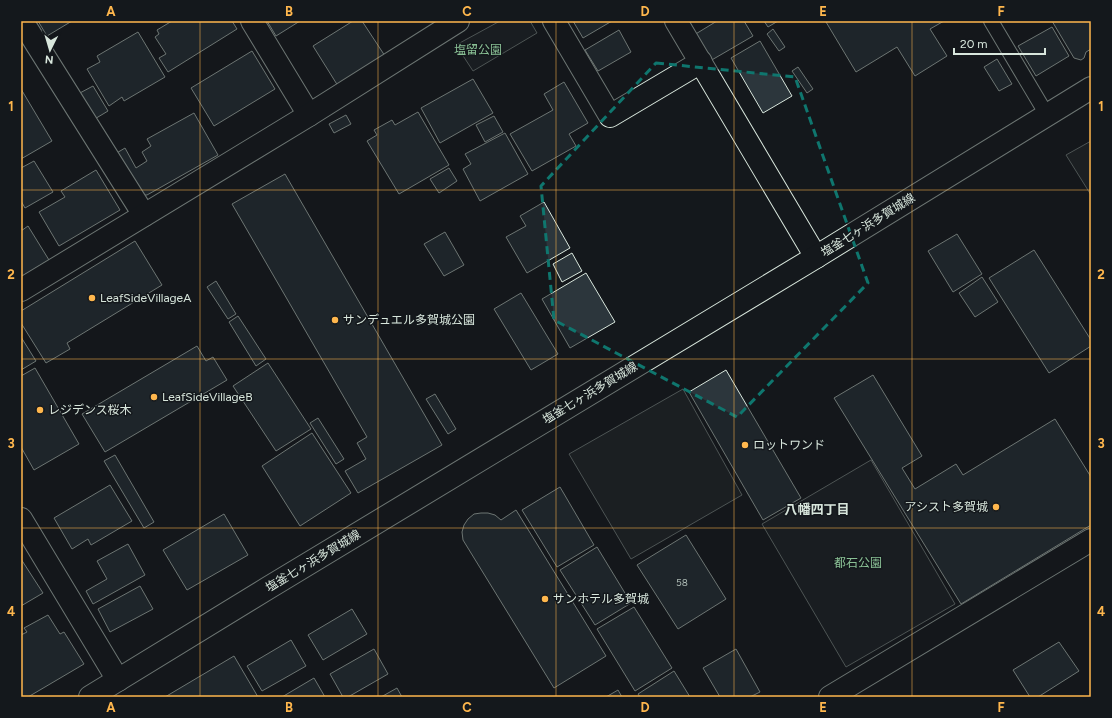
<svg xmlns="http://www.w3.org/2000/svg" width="1112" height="718" font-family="Figtree,'Noto Sans JP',sans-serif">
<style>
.green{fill:#202428;stroke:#939e99}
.parking{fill:#24282b;stroke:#939e99}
.building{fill:#2c363c;stroke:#d8e6dc}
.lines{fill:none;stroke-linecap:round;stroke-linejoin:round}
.service-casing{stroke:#d8e6dc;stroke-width:16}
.minor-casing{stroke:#d8e6dc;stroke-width:24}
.primary-casing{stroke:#d8e6dc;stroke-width:24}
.service{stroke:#14181c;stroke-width:14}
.minor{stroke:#14181c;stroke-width:22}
.primary{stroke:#14181c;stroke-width:22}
.marked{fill:none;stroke:#0f766e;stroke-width:3;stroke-dasharray:8 5;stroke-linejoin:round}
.grid{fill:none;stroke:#ffb74d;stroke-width:1;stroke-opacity:0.55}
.poi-dot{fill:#ffb74d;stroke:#14181c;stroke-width:1.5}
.labels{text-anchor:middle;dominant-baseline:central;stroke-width:3;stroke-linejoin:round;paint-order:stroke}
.number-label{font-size:10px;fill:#adbab4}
.park-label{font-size:12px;fill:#8ac095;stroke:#14181c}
.street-label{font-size:12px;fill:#d8e6dc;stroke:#14181c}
.poi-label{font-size:12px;fill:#d8e6dc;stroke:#14181c;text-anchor:start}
.neighbourhood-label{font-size:13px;font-weight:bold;fill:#d8e6dc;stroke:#14181c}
.neatline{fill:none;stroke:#ffb74d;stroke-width:1.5}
.grid-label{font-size:13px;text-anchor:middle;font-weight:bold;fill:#ffb74d}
</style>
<rect width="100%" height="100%" fill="#14181c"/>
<!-- green -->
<g class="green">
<polygon points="500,21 530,21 537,33 473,71 456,45"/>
<polygon points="871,460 955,604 846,667 762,524"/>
</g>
<!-- parking -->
<g class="parking">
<polygon points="1091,141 1091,195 1066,155"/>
<polygon points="683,389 742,495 631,559 569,454"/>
</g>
<!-- building -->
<g class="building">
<polygon points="38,21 72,21 47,36"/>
<polygon points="172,21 232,21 237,29 168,72 159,58 166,54 155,37 159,34 157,30"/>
<polygon points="267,21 300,21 276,36"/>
<polygon points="353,21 362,21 385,56 338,86 313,46"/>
<polygon points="573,21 612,21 583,38"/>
<polygon points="717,21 744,21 753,36 710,61 694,35"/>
<polygon points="764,21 778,21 768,27"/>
<polygon points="827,21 944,21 930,29 947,56 915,76 897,47 856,72 826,22"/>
<polygon points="1052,21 1091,21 1091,49 1086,52 1084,58 1081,60 1074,58"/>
<polygon points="1052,27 1069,56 1036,76 1018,46"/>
<polygon points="773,29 785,47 779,51 767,34"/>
<polygon points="619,30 631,52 598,71 585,50"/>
<polygon points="138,32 165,77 124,101 122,97 109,106 87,69 100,62 97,56"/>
<polygon points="760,41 792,96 763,113 731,58"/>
<polygon points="252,51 275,89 214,126 191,88"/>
<polygon points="997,59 1012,84 999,91 984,67"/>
<polygon points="798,67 813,89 807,93 792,71"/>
<polygon points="473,79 493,113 440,143 421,108"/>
<polygon points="564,82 588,123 569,134 576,146 532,171 510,134 553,110 544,94"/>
<polygon points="93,86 108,111 93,120 78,94"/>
<polygon points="21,89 52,141 21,159"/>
<polygon points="418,112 449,165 399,194 367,141 377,135 374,130 392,120 395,125"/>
<polygon points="194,113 218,155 147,195 138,195 115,154 125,148 136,168 147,161 142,152 151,146 147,139"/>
<polygon points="346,115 351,124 334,133 329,124"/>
<polygon points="494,116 503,132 485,142 476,125"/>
<polygon points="505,133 528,174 480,201 463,169 471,164 465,154"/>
<polygon points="34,161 53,192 25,208 21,201 21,168"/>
<polygon points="449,168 457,181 439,193 430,179"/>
<polygon points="96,170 120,210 59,246 39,212 65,197 61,191"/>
<polygon points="285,174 442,445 358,493 345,471 366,459 357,443 367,437 232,204"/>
<polygon points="544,202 570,248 527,273 506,237 526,226 520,216"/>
<polygon points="28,226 49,260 21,277 21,231"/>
<polygon points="445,232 464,265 444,276 424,244"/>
<polygon points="957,234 982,274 953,292 928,251"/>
<polygon points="135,241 162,285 67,343 70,349 46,363 21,323 21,311"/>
<polygon points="1034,250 1091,340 1091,346 1049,373 989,278"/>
<polygon points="572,253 582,271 562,282 553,264"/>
<polygon points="586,273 615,322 570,348 542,299"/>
<polygon points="982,277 998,302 975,317 959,293"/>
<polygon points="216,281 236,314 228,319 207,287"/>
<polygon points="521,293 558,354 531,370 494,309"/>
<polygon points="238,316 266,359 256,366 229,322"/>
<polygon points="21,337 36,361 21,370"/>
<polygon points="197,346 206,361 213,357 227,380 105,452 82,414"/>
<polygon points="268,363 311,429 276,451 233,386"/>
<polygon points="35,368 79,444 34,470 21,447 21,376"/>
<polygon points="726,370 801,498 763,520 689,392"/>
<polygon points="873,375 922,456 902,468 915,489 956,464 963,475 1055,419 1091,477 1091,525 961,604 834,398"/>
<polygon points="435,394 456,429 448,434 426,399"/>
<polygon points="318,418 344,459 336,464 310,423"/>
<polygon points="312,433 351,493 300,526 262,466"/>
<polygon points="115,455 154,522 144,528 104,461"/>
<polygon points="110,485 132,521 91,545 88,539 72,549 54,518"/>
<polygon points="560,487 594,545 557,567 522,510"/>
<polygon points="516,510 606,656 554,688 463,540 462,532 464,525 468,519 474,514 481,513 488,513 495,515 501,520"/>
<polygon points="224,514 248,555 187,590 163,550"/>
<polygon points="686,535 726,599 678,629 637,565"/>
<polygon points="128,544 145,575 93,604 86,591 107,579 97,561"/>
<polygon points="597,547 631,603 595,625 560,570"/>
<polygon points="21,559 43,593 21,606"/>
<polygon points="140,586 153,609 110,632 98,609"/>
<polygon points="634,607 672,668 635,691 597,629"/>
<polygon points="352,609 367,634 323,660 308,635"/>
<polygon points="48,615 60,634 64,632 84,664 28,697 21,697 21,635 27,632 24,628"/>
<polygon points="291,640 306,666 262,691 247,666"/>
<polygon points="1059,642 1079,671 1038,697 1030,697 1013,670"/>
<polygon points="374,649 388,674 348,697 343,697 330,674"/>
<polygon points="736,649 760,692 750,697 720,697 703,668"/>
<polygon points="234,656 258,697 165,697"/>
<polygon points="674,671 690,697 640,697 638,694"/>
<polygon points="314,678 325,697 282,697"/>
<polygon points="397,688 402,697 381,697"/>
<polygon points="618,690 622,697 606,697"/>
</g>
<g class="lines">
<!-- service casing -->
<g class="service-casing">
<polyline id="service" points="991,21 1047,115"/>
</g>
<!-- minor casing -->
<g class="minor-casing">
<g id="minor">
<polyline points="22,21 144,215"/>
<polyline points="252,21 309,115"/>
<polyline points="554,21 610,116 701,62"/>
<polyline points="676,21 816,257"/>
<polyline points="21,290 309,115 458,21"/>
<polyline points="21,519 118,680"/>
<polyline points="830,697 1091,540"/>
</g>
</g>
<!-- primary casing -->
<g class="primary-casing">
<polyline id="primary" points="90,697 268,588 816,257 1091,88"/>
</g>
<!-- service -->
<use href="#service" class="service"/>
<!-- minor -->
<use href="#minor" class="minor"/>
<!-- primary -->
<use href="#primary" class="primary"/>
</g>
<!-- marked area -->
<path d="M0 0H1112V718H0ZM656,63l139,14 73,206 -131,134 -183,-97 -13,-134z" fill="#14181c" fill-opacity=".55" fill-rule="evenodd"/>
<path class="marked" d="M656,63l139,14 73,206 -131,134 -183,-97 -13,-134z"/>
<!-- grid -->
<path class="grid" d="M200,21v676M378,21v676M556,21v676M734,21v676M912,21v676M21,190h1070M21,359h1070M21,528h1070"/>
<!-- markers -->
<g class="poi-dot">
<circle cx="92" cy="298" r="4"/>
<circle cx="335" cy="320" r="4"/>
<circle cx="154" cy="397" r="4"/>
<circle cx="40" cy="410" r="4"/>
<circle cx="745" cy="445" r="4"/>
<circle cx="996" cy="507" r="4"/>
<circle cx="545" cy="599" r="4"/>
</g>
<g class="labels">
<!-- number labels -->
<g class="number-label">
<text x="682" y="582">58</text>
</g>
<!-- park labels -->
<g class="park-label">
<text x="478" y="50">塩留公園</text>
<text x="858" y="563">都石公園</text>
</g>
<!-- street labels -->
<g class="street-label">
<text transform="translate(868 225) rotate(-32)">塩釜七ヶ浜多賀城線</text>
<text transform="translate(590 393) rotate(-31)">塩釜七ヶ浜多賀城線</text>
<text transform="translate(313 561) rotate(-31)">塩釜七ヶ浜多賀城線</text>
</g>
<!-- poi labels -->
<g class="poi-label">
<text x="100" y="298">LeafSideVillageA</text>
<text x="343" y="320">サンデュエル多賀城公園</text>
<text x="162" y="397">LeafSideVillageB</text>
<text x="48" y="410">レジデンス桜木</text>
<text x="753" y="445">ロットワンド</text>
<text x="988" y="507" text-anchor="end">アシスト多賀城</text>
<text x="553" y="599">サンホテル多賀城</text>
</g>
<!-- neighbourhood labels -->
<g class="neighbourhood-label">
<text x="817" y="509">八幡四丁目</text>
</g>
</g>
<!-- border -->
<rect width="1112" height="718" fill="none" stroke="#14181c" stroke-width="44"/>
<!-- north arrow -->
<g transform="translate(50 50) rotate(185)" stroke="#14181c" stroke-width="3" paint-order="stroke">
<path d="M0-3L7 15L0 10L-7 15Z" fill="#d8e6dc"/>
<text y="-6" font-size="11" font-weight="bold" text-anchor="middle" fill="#d8e6dc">N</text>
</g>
<!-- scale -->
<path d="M954 48v6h91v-6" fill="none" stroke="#d8e6dc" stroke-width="2"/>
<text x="960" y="48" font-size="12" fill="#d8e6dc" stroke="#14181c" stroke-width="3" paint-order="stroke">20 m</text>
<rect x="22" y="22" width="1068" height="674" class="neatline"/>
<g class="grid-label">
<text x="111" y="16">A</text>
<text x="289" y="16">B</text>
<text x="467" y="16">C</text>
<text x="645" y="16">D</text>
<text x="823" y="16">E</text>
<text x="1001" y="16">F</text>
<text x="11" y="111">1</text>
<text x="1101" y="111">1</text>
<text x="11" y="279">2</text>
<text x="1101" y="279">2</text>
<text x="11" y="448">3</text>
<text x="1101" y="448">3</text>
<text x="11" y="616">4</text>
<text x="1101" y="616">4</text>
<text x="111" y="712">A</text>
<text x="289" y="712">B</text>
<text x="467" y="712">C</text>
<text x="645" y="712">D</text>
<text x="823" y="712">E</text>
<text x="1001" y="712">F</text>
</g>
</svg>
